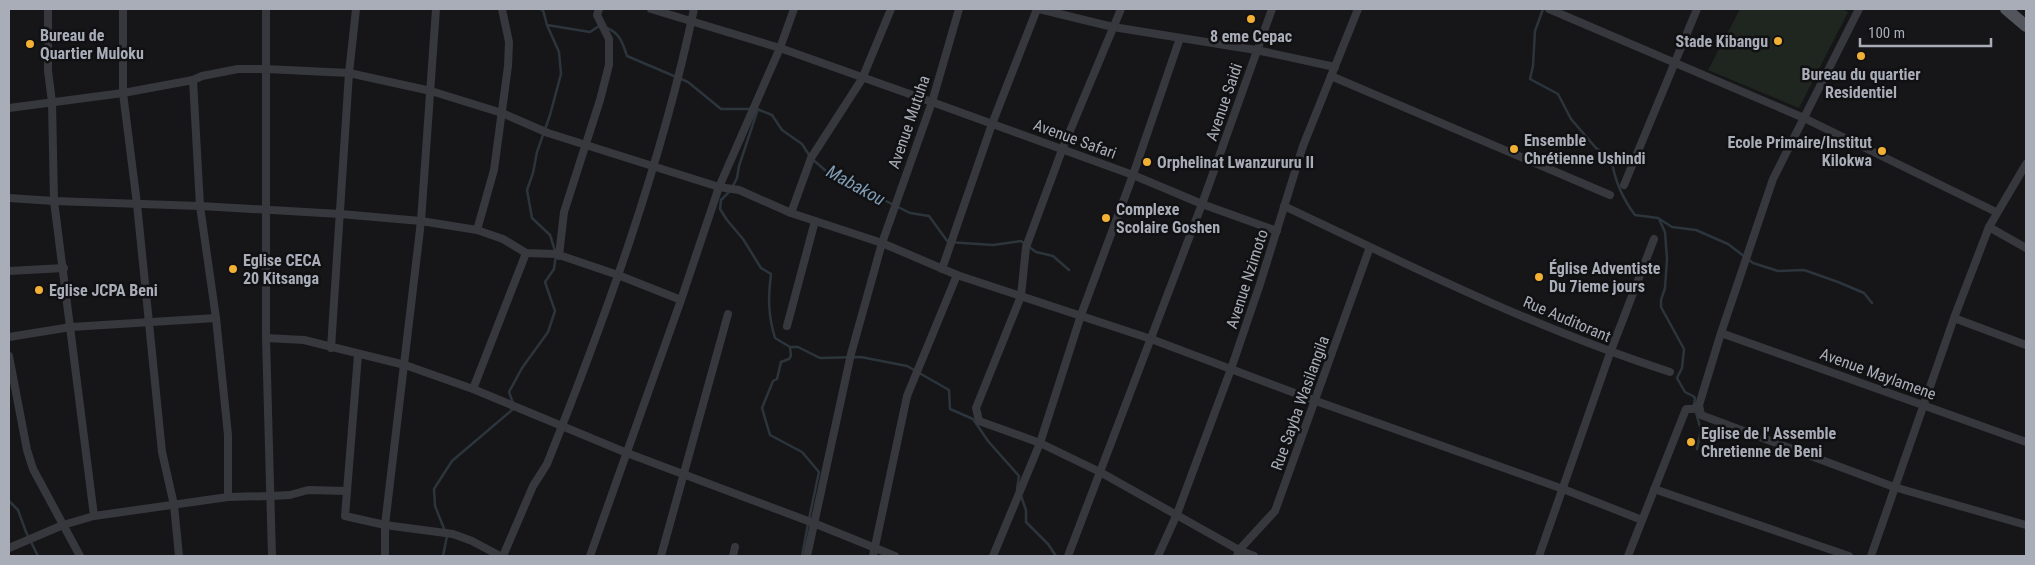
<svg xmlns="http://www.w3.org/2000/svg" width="2035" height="565" font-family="'Roboto Condensed',sans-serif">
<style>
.green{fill:#1e261f}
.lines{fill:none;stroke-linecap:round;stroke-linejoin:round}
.stream{stroke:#2c353c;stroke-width:2.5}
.street{stroke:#37383d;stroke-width:8}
.primary{stroke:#53555c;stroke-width:12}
.poi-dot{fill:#f2b134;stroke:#111113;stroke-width:2}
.labels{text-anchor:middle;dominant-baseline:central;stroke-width:5;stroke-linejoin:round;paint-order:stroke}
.poi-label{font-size:16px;font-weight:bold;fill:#a8adb8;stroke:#111113;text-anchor:start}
.street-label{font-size:16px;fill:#a8adb8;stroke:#111113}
.water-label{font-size:18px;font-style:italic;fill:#7f9bb3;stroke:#111113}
</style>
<rect width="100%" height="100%" fill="#161618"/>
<!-- green -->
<polygon class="green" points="1740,9 1842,9 1848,12 1799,108 1708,70"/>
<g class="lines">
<!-- stream -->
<g class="stream">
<path d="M1543,9l-8,22 -2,35 -3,13 28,15 13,25 25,29 15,9c3,21 11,41 24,58l23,3 14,9 24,3 32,14 25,19 25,8 26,-1 34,12 26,11 8,10"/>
<polyline points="547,25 590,32 599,26"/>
<path d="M607,28c13,5 16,16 20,28l61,26 33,27h30"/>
<polyline points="757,109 772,115 782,130 802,144 811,158 826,171 910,213 929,216 948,242 993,245 1021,241 1036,252 1053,256 1069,270"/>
<polyline points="733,186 737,178 739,166 758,109"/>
<path d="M730,191l-9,9 -1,9 7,11 16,19 18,29 10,6c-3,24 -3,41 4,64l15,9h8l22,11 41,-1 46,9 42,24 1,19 23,10 15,22 31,35 -2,13"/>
<polyline points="1659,219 1665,232 1667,259 1665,288 1661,300 1661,307 1684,349 1682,368 1677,378 1685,392 1693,396 1695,398 1694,406 1701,430 1697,449"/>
<polyline points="790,347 791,356 789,359 781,362 777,379 773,381 762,408 770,435 802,452 819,472 809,519"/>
<polyline points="1021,496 1026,510 1026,522 1048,544 1056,556"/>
<polyline points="9,501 18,510 26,532 38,556"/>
<polyline points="445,531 435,506 434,489 452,461 513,409 513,403 509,392 522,368 548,332 555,311 545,282 554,269 556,254 550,235 532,218 527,190 533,173 537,152 550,115 561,74 559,52 547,25 543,10 540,9"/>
<polyline points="443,556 447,536"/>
<polyline points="802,556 808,524"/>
</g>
<!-- street -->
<g class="street">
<polyline points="48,9 48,71 52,102 54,201 94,516"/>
<polyline points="123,9 123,93 137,204 162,452 174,505 179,556"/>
<polyline points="266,9 266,338 272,556"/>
<polyline points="651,9 780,48 932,102 1133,175 1202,204 1277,231"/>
<polyline points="1039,9 1113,27 1256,50 1335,67"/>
<polyline points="1121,9 1062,150 1026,247 1021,296 976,408 979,421 1040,443 1100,472 1239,550 1254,556"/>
<polyline points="1549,9 1804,118 1996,212"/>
<polyline points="1331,76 1610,195"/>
<polyline points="193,80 200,206 216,318 228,435 228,497"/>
<polyline points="9,108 123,93 193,80 202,76 238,69 266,69 349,73 431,91 502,113 548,133 719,187 739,190 791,213 882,243 957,275 1151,339 1316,401 1563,489 1642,520"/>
<polyline points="1624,185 1697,9"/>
<polyline points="9,198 54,201 200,206 340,214 421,221 477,230 503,239 526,253 556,254 618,275 681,300"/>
<path d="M1284,206c126,60 253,123 386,166"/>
<polyline points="791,213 811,158 862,79 891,9"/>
<polyline points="1989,227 2026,248"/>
<polyline points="477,230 494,170 508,66 509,42 502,9"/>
<polyline points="559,256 564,212 600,100 609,65 609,39 597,15 599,9"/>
<polyline points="942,269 992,124 1037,9"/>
<polyline points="9,271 64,268"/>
<polyline points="1954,318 2026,345"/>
<polyline points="787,326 815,221"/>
<polyline points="1721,333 2026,442"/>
<polyline points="9,337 71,327 216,318"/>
<polyline points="266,338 304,340 405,365 473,389 627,453 816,524 895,556"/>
<polyline points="331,348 349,73 356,9"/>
<polyline points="358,355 345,516 385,525 453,534 472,541 500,556"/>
<polyline points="9,356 27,450 33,469 80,556"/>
<polyline points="473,389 526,253"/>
<polyline points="1699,405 1701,415 1894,487 2026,525"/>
<polyline points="1654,489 1849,556"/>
<polyline points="9,548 63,525 94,516 228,497 271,496 290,495 308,490 347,491"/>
<polyline points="385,556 385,525 421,221 436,9"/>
<path d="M503,556l30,-70 14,-22c59,-148 114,-299 147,-455"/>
<polyline points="590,556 681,300 719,187 780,48 794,9"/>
<polyline points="661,556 728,314"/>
<polyline points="733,556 735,547"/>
<polyline points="807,556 851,354 882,243 932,102 959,9"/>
<polyline points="873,556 907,396 957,275"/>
<polyline points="993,556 1040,443 1081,315 1133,175 1180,38"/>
<polyline points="1068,556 1202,204 1272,9"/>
<polyline points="1158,556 1177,514 1231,369 1260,284 1303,146 1358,9"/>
<polyline points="1237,556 1239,550 1275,511 1370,247"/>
<polyline points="1539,556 1610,353 1654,239"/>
<polyline points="1628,556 1686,409 1693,409 1699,405 1721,333 1773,179 1859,9"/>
<polyline points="1871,556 1954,318 1989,227 2026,164"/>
</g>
<!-- primary -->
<polyline class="primary" points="2006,9 2026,26"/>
</g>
<!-- markers -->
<g class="poi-dot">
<circle cx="1251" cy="19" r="5"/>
<circle cx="1778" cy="41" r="5"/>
<circle cx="30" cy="44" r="5"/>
<circle cx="1861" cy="56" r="5"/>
<circle cx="1514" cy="149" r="5"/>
<circle cx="1882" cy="151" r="5"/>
<circle cx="1147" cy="162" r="5"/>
<circle cx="1106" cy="218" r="5"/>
<circle cx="233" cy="269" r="5"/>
<circle cx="1539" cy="277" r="5"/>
<circle cx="39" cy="290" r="5"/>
<circle cx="1691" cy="442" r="5"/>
</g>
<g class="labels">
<!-- poi labels -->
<g class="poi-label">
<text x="40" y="35">Bureau de<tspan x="40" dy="18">Quartier Muloku</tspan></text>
<text x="1251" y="36" text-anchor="middle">8 eme Cepac</text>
<text x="1768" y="41" text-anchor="end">Stade Kibangu</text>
<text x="1861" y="74" text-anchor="middle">Bureau du quartier<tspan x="1861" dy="18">Residentiel</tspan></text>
<text x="1524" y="140">Ensemble<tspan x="1524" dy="18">Chrétienne Ushindi</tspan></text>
<text x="1872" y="142" text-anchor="end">Ecole Primaire/Institut<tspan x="1872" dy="18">Kilokwa</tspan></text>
<text x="1157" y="162">Orphelinat Lwanzururu II</text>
<text x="1116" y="209">Complexe<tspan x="1116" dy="18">Scolaire Goshen</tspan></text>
<text x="243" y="260">Eglise CECA<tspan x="243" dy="18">20 Kitsanga</tspan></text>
<text x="1549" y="268">Église Adventiste<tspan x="1549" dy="18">Du 7ieme jours</tspan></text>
<text x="49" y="290">Eglise JCPA Beni</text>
<text x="1701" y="433">Eglise de l' Assemble<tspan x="1701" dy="18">Chretienne de Beni</tspan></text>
</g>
<!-- street labels -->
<g class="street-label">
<text transform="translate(1224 102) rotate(-71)">Avenue Saidi</text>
<text transform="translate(909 122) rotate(-71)">Avenue Mutuha</text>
<text transform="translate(1075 139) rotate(20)">Avenue Safari</text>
<text transform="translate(1247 279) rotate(-72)">Avenue Nzimoto</text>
<text transform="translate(1567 319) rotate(23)">Rue Auditorant</text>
<text transform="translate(1878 374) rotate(20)">Avenue Maylamene</text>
<text transform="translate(1300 403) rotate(-70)">Rue Sayba Wasilangila</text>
</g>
<!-- water labels -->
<g class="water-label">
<text transform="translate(856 185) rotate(29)">Mabakou</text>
</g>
</g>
<!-- border -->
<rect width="2035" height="565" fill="none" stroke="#a8adb8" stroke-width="20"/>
<!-- scale -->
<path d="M1860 38v8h131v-8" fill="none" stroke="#a8adb8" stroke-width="2.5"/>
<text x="1868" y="38" font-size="15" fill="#a8adb8" stroke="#111113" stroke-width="4" paint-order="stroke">100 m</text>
</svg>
